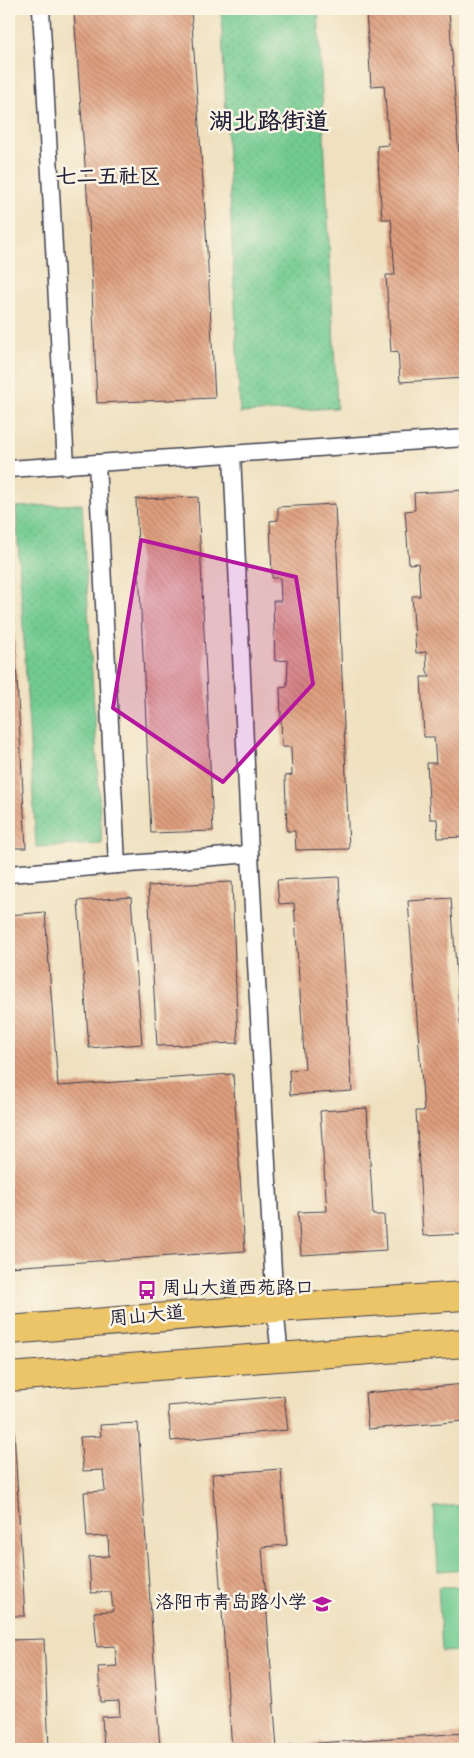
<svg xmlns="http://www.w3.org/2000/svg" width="474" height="1758" font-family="'Gochi Hand','LXGW WenKai TC',sans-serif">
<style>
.grass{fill:url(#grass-dots);stroke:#4a7666}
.pitch{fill:#71ca90;stroke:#4a7666}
.building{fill:url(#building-back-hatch)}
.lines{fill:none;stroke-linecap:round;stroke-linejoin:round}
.lane-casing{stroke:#413f4f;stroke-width:19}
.primary-casing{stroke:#413f4f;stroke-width:30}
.lane{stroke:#fff;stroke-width:16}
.primary{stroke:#edc569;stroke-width:28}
.marked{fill:#b5179e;fill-opacity:0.2;stroke:#b5179e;stroke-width:4;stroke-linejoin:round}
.labels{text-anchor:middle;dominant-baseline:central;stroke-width:5;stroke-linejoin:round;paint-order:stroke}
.poi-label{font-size:19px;fill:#22223b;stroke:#fcf5e5;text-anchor:start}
.street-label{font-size:19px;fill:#22223b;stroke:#fcf5e5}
.quarter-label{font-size:21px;font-weight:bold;fill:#22223b;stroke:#fcf5e5}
.district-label{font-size:24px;font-weight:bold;fill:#22223b;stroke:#fcf5e5}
</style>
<defs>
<pattern id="grass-dots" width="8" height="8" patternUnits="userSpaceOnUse" patternTransform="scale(1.25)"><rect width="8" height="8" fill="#71ca90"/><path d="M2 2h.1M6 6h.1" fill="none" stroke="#62ad7d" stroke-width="1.8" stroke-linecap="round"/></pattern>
<pattern id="building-back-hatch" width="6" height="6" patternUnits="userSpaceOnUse" patternTransform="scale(1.25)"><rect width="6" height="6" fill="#df9f7e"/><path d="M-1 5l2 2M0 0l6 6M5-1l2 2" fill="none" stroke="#b48168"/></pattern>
</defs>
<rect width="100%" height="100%" fill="#fcf5e5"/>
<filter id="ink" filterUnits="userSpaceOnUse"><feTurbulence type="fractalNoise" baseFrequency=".02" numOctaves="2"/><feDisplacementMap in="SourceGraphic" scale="10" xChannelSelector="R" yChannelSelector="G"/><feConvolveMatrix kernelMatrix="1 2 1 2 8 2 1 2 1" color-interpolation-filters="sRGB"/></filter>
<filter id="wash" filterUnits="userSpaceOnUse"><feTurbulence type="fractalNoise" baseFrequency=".0096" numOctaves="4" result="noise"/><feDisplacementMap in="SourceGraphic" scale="20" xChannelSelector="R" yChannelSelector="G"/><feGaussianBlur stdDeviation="1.12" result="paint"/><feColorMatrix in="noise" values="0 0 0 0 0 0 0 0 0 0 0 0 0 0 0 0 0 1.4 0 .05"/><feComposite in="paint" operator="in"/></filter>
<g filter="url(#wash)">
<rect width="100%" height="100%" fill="#efe1c0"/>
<!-- grass -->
<g class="grass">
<polygon points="221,9 318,9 337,408 240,413"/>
<polygon points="82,504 102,844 36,847 16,507"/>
</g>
<!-- pitch -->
<g class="pitch">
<polygon points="465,1505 465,1569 438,1571 434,1507"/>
<polygon points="465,1586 465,1651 442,1652 438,1587"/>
</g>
<g id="blocks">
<!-- building -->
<g class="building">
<polygon points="119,9 191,9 205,212 215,398 97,403 89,220 74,12"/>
<polygon points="379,9 449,9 465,248 465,378 400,382 398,351 391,352 386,275 395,275 391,219 382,219 377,146 389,145 384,85 371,86 366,11 379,11"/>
<polygon points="465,490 465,837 438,838 437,819 430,819 427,763 436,763 434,737 424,737 421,677 430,677 427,671 426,652 416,653 412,596 420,596 418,563 409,564 405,511 415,510 414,493"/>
<polygon points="198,497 213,831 151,833 136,499"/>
<polygon points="335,504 349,849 296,850 295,831 287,831 285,776 292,775 291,747 282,747 280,688 287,687 288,660 275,661 273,601 281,601 280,578 272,578 270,521 278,520 278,507"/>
<polygon points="9,550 10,550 26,848 9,848"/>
<polygon points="339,877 352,1091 290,1095 289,1070 305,1069 294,903 279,904 277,880"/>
<polygon points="232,882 238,1043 157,1046 148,886"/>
<polygon points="131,897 142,1044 89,1048 78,901"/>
<polygon points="451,898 465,1089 465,1234 423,1236 416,1111 424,1111 408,901"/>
<polygon points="45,912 58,1086 233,1074 245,1251 9,1267 9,915"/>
<polygon points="367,1108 373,1215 384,1215 386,1250 301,1255 298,1212 327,1211 320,1111"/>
<polygon points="465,1384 465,1421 368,1429 365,1393"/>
<polygon points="284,1396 288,1430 171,1441 168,1406"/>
<polygon points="138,1423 160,1749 104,1749 102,1717 120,1716 119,1701 101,1702 98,1667 117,1666 115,1646 97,1647 94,1612 113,1611 112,1600 111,1592 91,1593 89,1557 109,1556 108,1536 87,1537 84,1492 105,1491 103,1470 83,1471 80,1437 101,1436 100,1425"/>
<polygon points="9,1430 14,1430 25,1616 9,1616"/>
<polygon points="281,1469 287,1545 262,1547 277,1749 232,1749 212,1474"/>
<polygon points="44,1639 49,1749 9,1749 9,1640"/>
<polygon points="465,1733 465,1749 289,1749 289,1745"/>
</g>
</g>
</g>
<g filter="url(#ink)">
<use href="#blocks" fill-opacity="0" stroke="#413f4f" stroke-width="1"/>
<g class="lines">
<!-- lane casing -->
<g class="lane-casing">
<g id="lane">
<polyline points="41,9 66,466"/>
<polyline points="232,454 250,854 275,1308 280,1357"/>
<polyline points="97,463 117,865"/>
<polyline points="9,469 465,438"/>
<polyline points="9,874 250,854"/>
</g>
</g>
<!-- primary casing -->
<g class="primary-casing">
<g id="primary">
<polyline points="9,1330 275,1308 465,1296"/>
<polyline points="9,1377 465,1343"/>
</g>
</g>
<!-- lane -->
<use href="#lane" class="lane"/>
<!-- primary -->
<use href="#primary" class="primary"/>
</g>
</g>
<!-- marked area -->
<path class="marked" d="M141,540l155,37 17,107 -90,98 -110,-74z"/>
<!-- icons -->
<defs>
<g id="bus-bare" transform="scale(1.5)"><path d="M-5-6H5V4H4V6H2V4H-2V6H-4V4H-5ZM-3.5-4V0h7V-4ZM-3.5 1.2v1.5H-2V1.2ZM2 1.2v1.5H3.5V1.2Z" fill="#b5179e" stroke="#fcf5e5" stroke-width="2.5" paint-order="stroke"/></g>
<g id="school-bare" transform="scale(1.5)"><path d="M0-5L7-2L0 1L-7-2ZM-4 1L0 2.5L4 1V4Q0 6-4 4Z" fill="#b5179e" stroke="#fcf5e5" stroke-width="2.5" paint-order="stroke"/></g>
</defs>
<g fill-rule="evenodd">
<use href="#bus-bare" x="147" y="1290"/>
<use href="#school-bare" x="322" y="1604"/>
</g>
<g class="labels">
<!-- poi labels -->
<g class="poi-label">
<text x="162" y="1290">周山大道西苑路口</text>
<text x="307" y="1604" text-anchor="end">洛阳市青岛路小学</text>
</g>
<!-- street labels -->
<g class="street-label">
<text transform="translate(147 1318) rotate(-5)">周山大道</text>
</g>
<!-- quarter labels -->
<g class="quarter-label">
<text x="108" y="179">七二五社区</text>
</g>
<!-- district labels -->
<g class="district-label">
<text x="269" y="124">湖北路街道</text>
</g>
</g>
<!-- margin -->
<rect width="474" height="1758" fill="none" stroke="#fcf5e5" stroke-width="30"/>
</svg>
